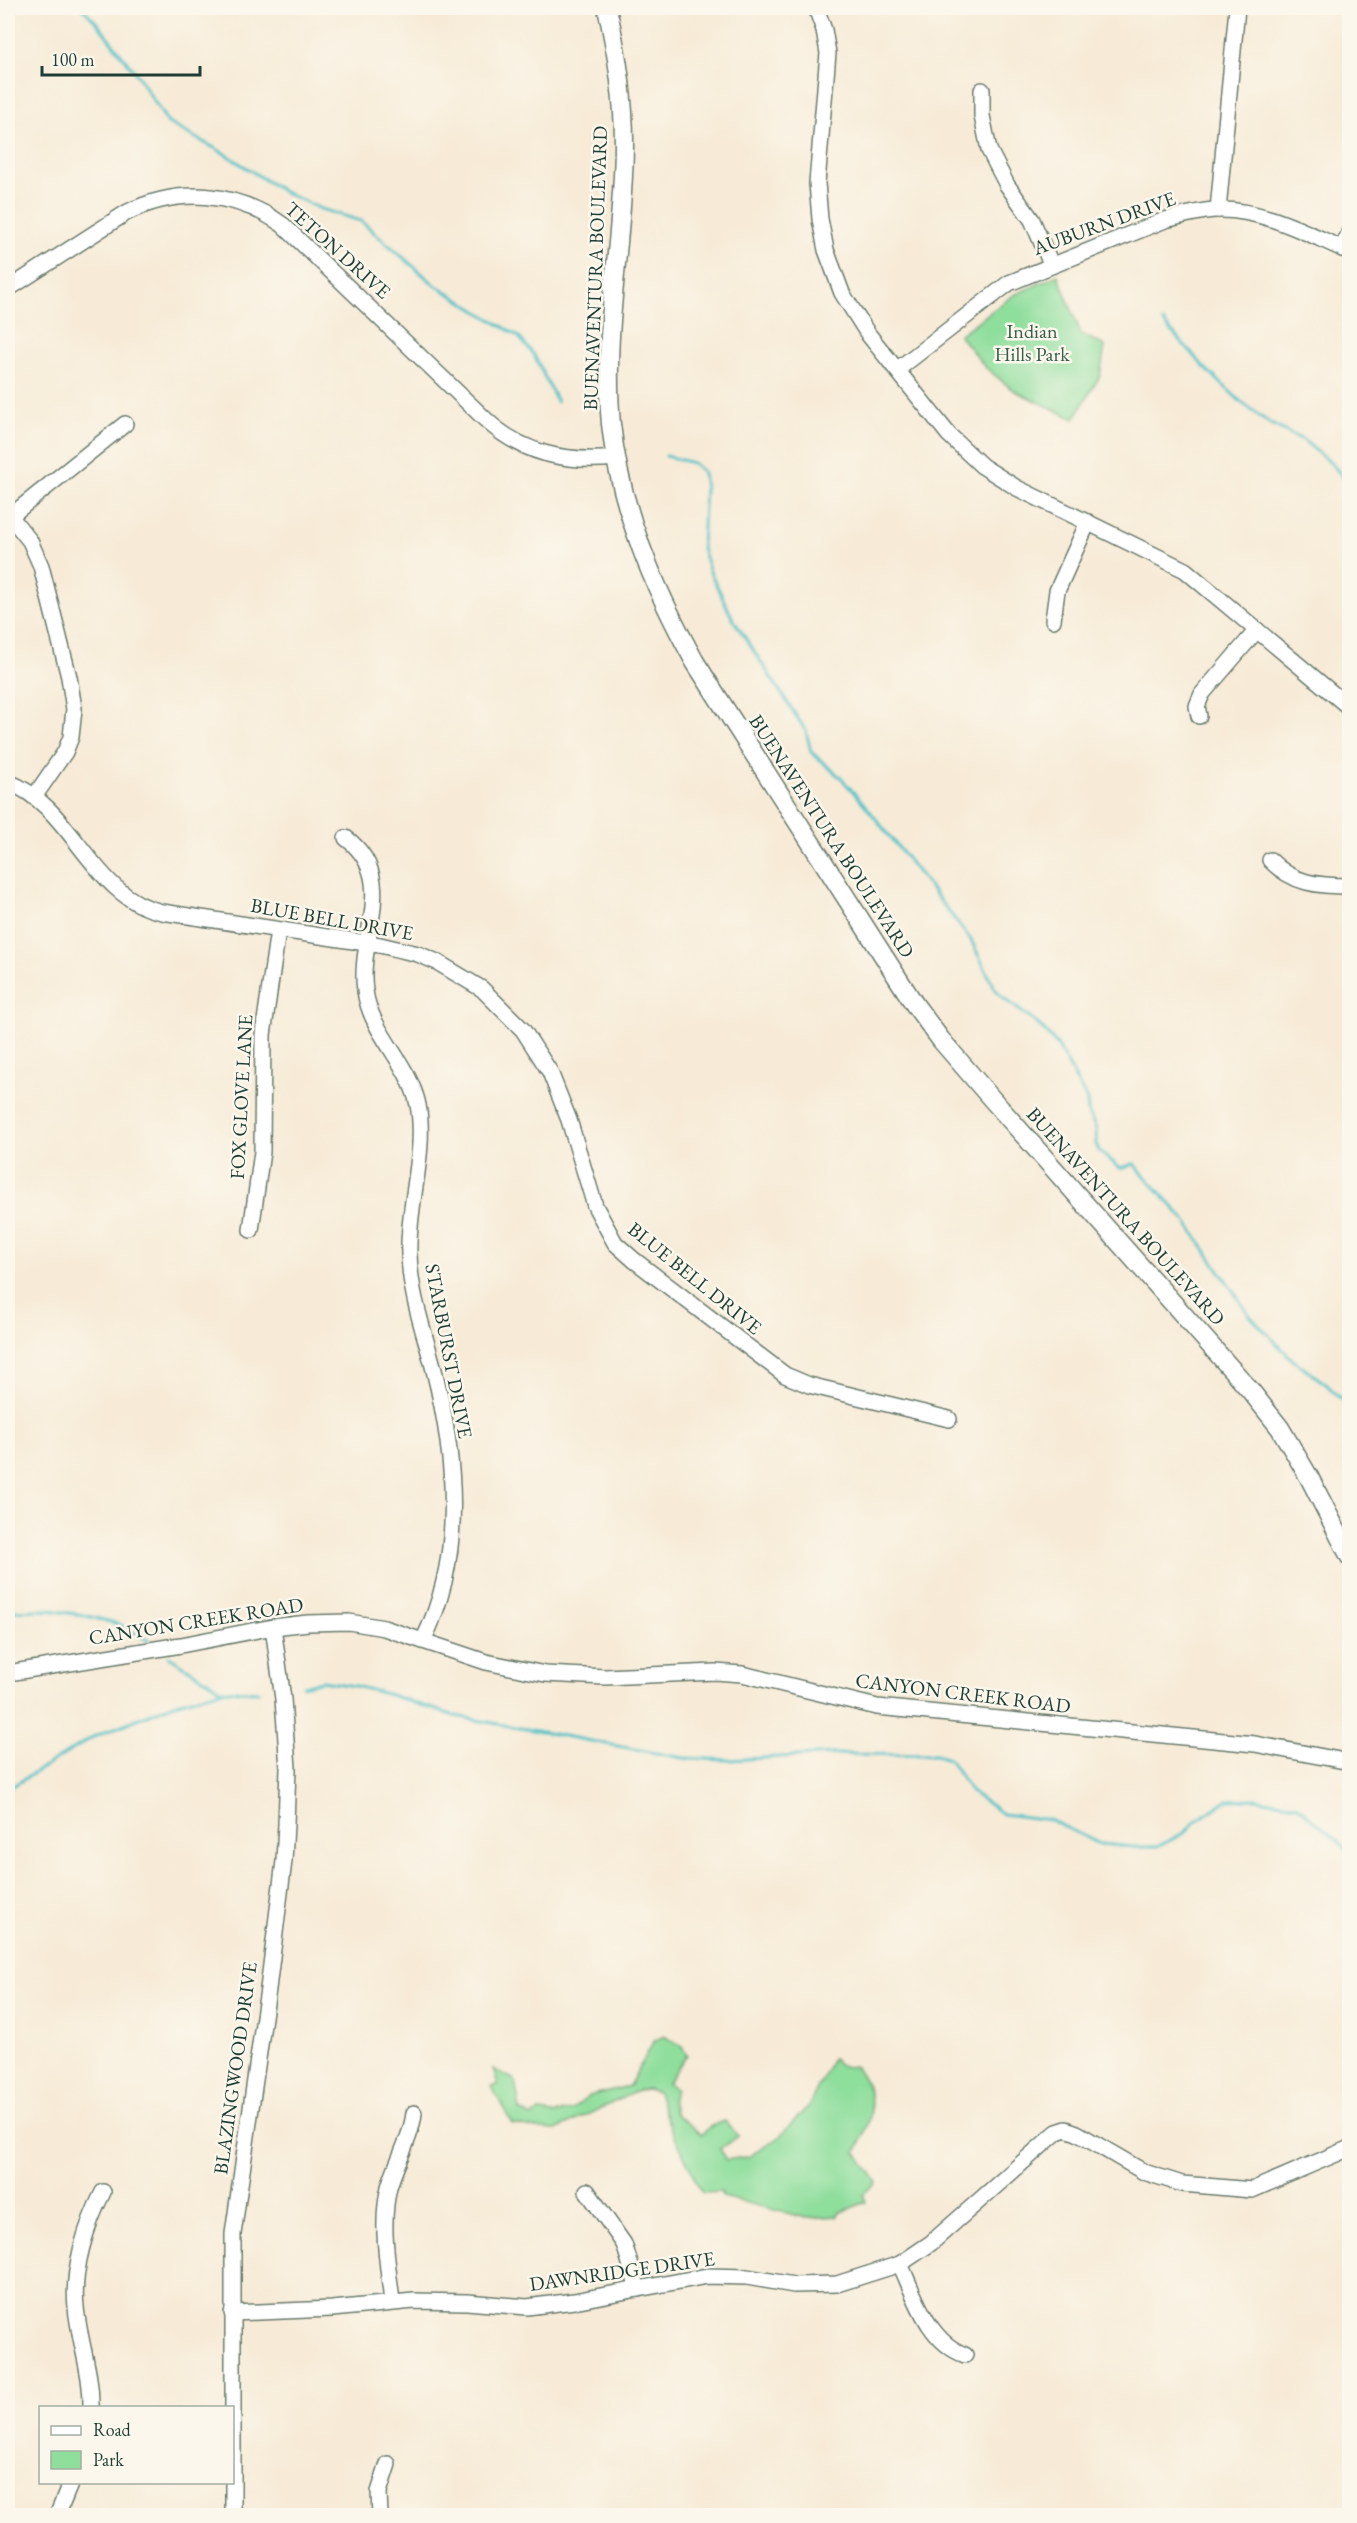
<svg xmlns="http://www.w3.org/2000/svg" width="1357" height="2523" font-family="'EB Garamond',serif">
<style>
.green{fill:#8ede9c;stroke:#568e68;stroke-width:1.5}
.lines{fill:none;stroke-linecap:round;stroke-linejoin:round}
.stream{stroke:#53c1c8;stroke-width:3}
.minor-casing{stroke:#6b7a6d;stroke-width:18}
.major-casing{stroke:#6b7a6d;stroke-width:21}
.minor{stroke:#fff;stroke-width:15}
.major{stroke:#fff;stroke-width:18}
.labels{text-anchor:middle;dominant-baseline:central;stroke-width:5;stroke-linejoin:round;paint-order:stroke}
.street-label{font-size:20px;fill:#1f3d34;stroke:#fbf7ec}
.park-label{font-size:20px;fill:#355d49;stroke:#fbf7ec}
</style>
<rect width="100%" height="100%" fill="#fbf7ec"/>
<filter id="ink" filterUnits="userSpaceOnUse"><feTurbulence type="fractalNoise" baseFrequency=".0167" numOctaves="2"/><feDisplacementMap in="SourceGraphic" scale="12" xChannelSelector="R" yChannelSelector="G"/><feConvolveMatrix kernelMatrix="1 2 1 2 8 2 1 2 1" color-interpolation-filters="sRGB"/></filter>
<filter id="wash" filterUnits="userSpaceOnUse"><feTurbulence type="fractalNoise" baseFrequency=".008" numOctaves="4" result="noise"/><feDisplacementMap in="SourceGraphic" scale="24" xChannelSelector="R" yChannelSelector="G"/><feGaussianBlur stdDeviation="1.35" result="paint"/><feColorMatrix in="noise" values="0 0 0 0 0 0 0 0 0 0 0 0 0 0 0 0 0 1.4 0 .05"/><feComposite in="paint" operator="in"/></filter>
<g filter="url(#wash)">
<rect width="100%" height="100%" fill="#f7ebd7"/>
<!-- green -->
<g class="green">
<polygon points="1058,275 1081,334 1105,346 1100,376 1074,419 1013,390 985,367 959,335 1014,295"/>
<path d="M664,2036l18,11 5,8 -20,28 9,6 -4,11 3,13 27,22 7,-8 16,-6 13,15 -18,13 7,11 23,-4 28,-18 31,-33 23,-47c7,8 12,10 23,8 25,32 17,54 1,86l21,30 -14,12 3,8 -28,11v3l-31,2 -85,-21 -1,-5 -19,1 -35,-73 -9,-28 -10,-3 -9,1 -83,40 -17,-1 -27,-5 -20,-37 6,-2 -5,-16 22,11 5,30 11,7 9,-5 14,2 18,-4 17,-14 40,-10 25,-45z"/>
</g>
<g class="lines">
<!-- stream -->
<g class="stream">
<polyline points="82,8 97,23 138,76 168,123 222,152 284,192 321,209 361,221 435,285 518,336 534,355 557,402"/>
<polyline points="1163,322 1205,368 1240,401 1269,423 1303,440 1331,463 1350,485"/>
<polyline points="666,456 693,463 703,472 705,488 702,548 710,572 733,619 806,731 811,752 841,778 865,805 971,940 994,987 1001,996 1040,1026 1058,1046 1087,1100 1088,1111 1096,1129 1096,1144 1099,1151 1120,1168 1134,1164 1185,1220 1250,1316 1294,1361 1326,1384 1350,1408"/>
<polyline points="8,1611 48,1610 83,1615 119,1624 149,1641"/>
<polyline points="169,1657 223,1690"/>
<polyline points="303,1686 322,1681 355,1686 387,1694 455,1716 683,1758 729,1760 833,1754 937,1755 949,1759 971,1792 1003,1814 1050,1820 1100,1844 1133,1847 1157,1847 1184,1833 1196,1821 1227,1800 1257,1799 1297,1805 1350,1852"/>
<polyline points="8,1789 93,1737 174,1704 223,1690 258,1692"/>
</g>
</g>
</g>
<g filter="url(#ink)">
<g class="lines">
<!-- minor casing -->
<g class="minor-casing">
<g id="minor">
<polyline points="816,8 824,30 828,53 817,183 820,219 826,250 842,293 868,334 949,435 982,466 1017,488 1185,570 1350,708"/>
<polyline points="982,90 982,116 989,150 1007,185 1032,220 1051,264"/>
<polyline points="1218,210 1237,8"/>
<polyline points="1342,249 1350,231"/>
<path d="M8,289l118,-76c52,-26 109,-22 157,12l202,194c37,35 81,44 131,39"/>
<path d="M898,369l111,-86 156,-63c16,-4 33,-9 51,-10 46,-2 92,24 134,42"/>
<polyline points="10,516 30,541 41,566 69,677 74,709 71,737 65,752 34,797"/>
<polyline points="8,518 125,424"/>
<polyline points="1053,620 1057,591 1088,522"/>
<polyline points="1199,716 1197,706 1202,694 1257,630"/>
<path d="M8,782c65,24 84,116 154,130l218,33 38,9 19,8 45,27 41,41 27,42 19,48 26,86 20,37 19,17 151,115 24,10 140,34"/>
<path d="M346,838c54,41 11,98 19,153 6,43 44,71 53,114 9,47 -11,101 -9,149 1,40 15,77 25,116 22,89 31,185 -11,271"/>
<path d="M1270,860c23,24 48,26 80,26"/>
<polyline points="251,1230 262,1152 263,1035 278,930"/>
<polyline points="8,1673 181,1645 273,1627 308,1623 349,1622 384,1628 486,1662 545,1674 605,1677 715,1672 742,1674 877,1707 1255,1744 1350,1762"/>
<polyline points="587,2191 624,2244 638,2289"/>
<path d="M900,2264c15,32 28,78 65,91"/>
<path d="M392,2302c-4,-37 -12,-77 -3,-115 7,-25 22,-48 25,-74"/>
<polyline points="232,2313 332,2309 414,2301 467,2302 527,2307 574,2301 707,2276 747,2277 794,2285 837,2284 900,2264 931,2243 1057,2132 1066,2129 1077,2133 1144,2172 1182,2184 1252,2190 1350,2148"/>
<path d="M91,2408c1,-35 -12,-67 -15,-101 -4,-37 10,-82 27,-115"/>
<polyline points="57,2516 71,2482"/>
<polyline points="233,2516 233,2234 268,1989 284,1861 286,1824 288,1768 283,1699 273,1627"/>
<polyline points="380,2516 379,2492 388,2464"/>
</g>
</g>
<!-- major casing -->
<g class="major-casing">
<path id="major" d="M607,8c10,44 17,89 17,134 0,94 -22,188 -13,282 9,85 43,164 84,238l220,343 26,35 50,58 259,292 30,38 29,49 41,80"/>
</g>
<!-- minor -->
<use href="#minor" class="minor"/>
<!-- major -->
<use href="#major" class="major"/>
</g>
</g>
<g class="labels">
<!-- street labels -->
<g class="street-label">
<text transform="translate(1104 223) rotate(-20)">AUBURN DRIVE</text>
<text transform="translate(338 250) rotate(42)">TETON DRIVE</text>
<text transform="translate(595 268) rotate(-88)">BUENAVENTURA BOULEVARD</text>
<text transform="translate(832 836) rotate(57)">BUENAVENTURA BOULEVARD</text>
<text transform="translate(332 919) rotate(10)">BLUE BELL DRIVE</text>
<text transform="translate(241 1097) rotate(-87)">FOX GLOVE LANE</text>
<text transform="translate(1126 1216) rotate(48)">BUENAVENTURA BOULEVARD</text>
<text transform="translate(695 1278) rotate(39)">BLUE BELL DRIVE</text>
<text transform="translate(449 1351) rotate(79)">STARBURST DRIVE</text>
<text transform="translate(196 1621) rotate(-9)">CANYON CREEK ROAD</text>
<text transform="translate(963 1693) rotate(7)">CANYON CREEK ROAD</text>
<text transform="translate(235 2068) rotate(-82)">BLAZINGWOOD DRIVE</text>
<text transform="translate(622 2271) rotate(-8)">DAWNRIDGE DRIVE</text>
</g>
<!-- park labels -->
<g class="park-label">
<text x="1032" y="331">Indian<tspan x="1032" dy="23">Hills Park</tspan></text>
</g>
</g>
<!-- margin -->
<rect width="1357" height="2523" fill="none" stroke="#fbf7ec" stroke-width="30"/>
<!-- legend -->
<rect x="39" y="2406" width="195" height="78" fill="#fbf7ec" stroke="#a3ada2" stroke-width="1.5"/>
<rect x="51" y="2426" width="30" height="9" fill="#ffffff" stroke="#a3ada2" stroke-width="1.5"/>
<text x="93" y="2436" font-size="18" fill="#1f3d34">Road</text>
<rect x="51" y="2451" width="30" height="18" fill="#8ede9c" stroke="#a3ada2" stroke-width="1.5"/>
<text x="93" y="2466" font-size="18" fill="#1f3d34">Park</text>
<!-- scale -->
<path d="M42 66v9h158v-9" fill="none" stroke="#1f3d34" stroke-width="3"/>
<text x="51" y="66" font-size="18" fill="#1f3d34" stroke="#fbf7ec" stroke-width="4.5" paint-order="stroke">100 m</text>
</svg>
